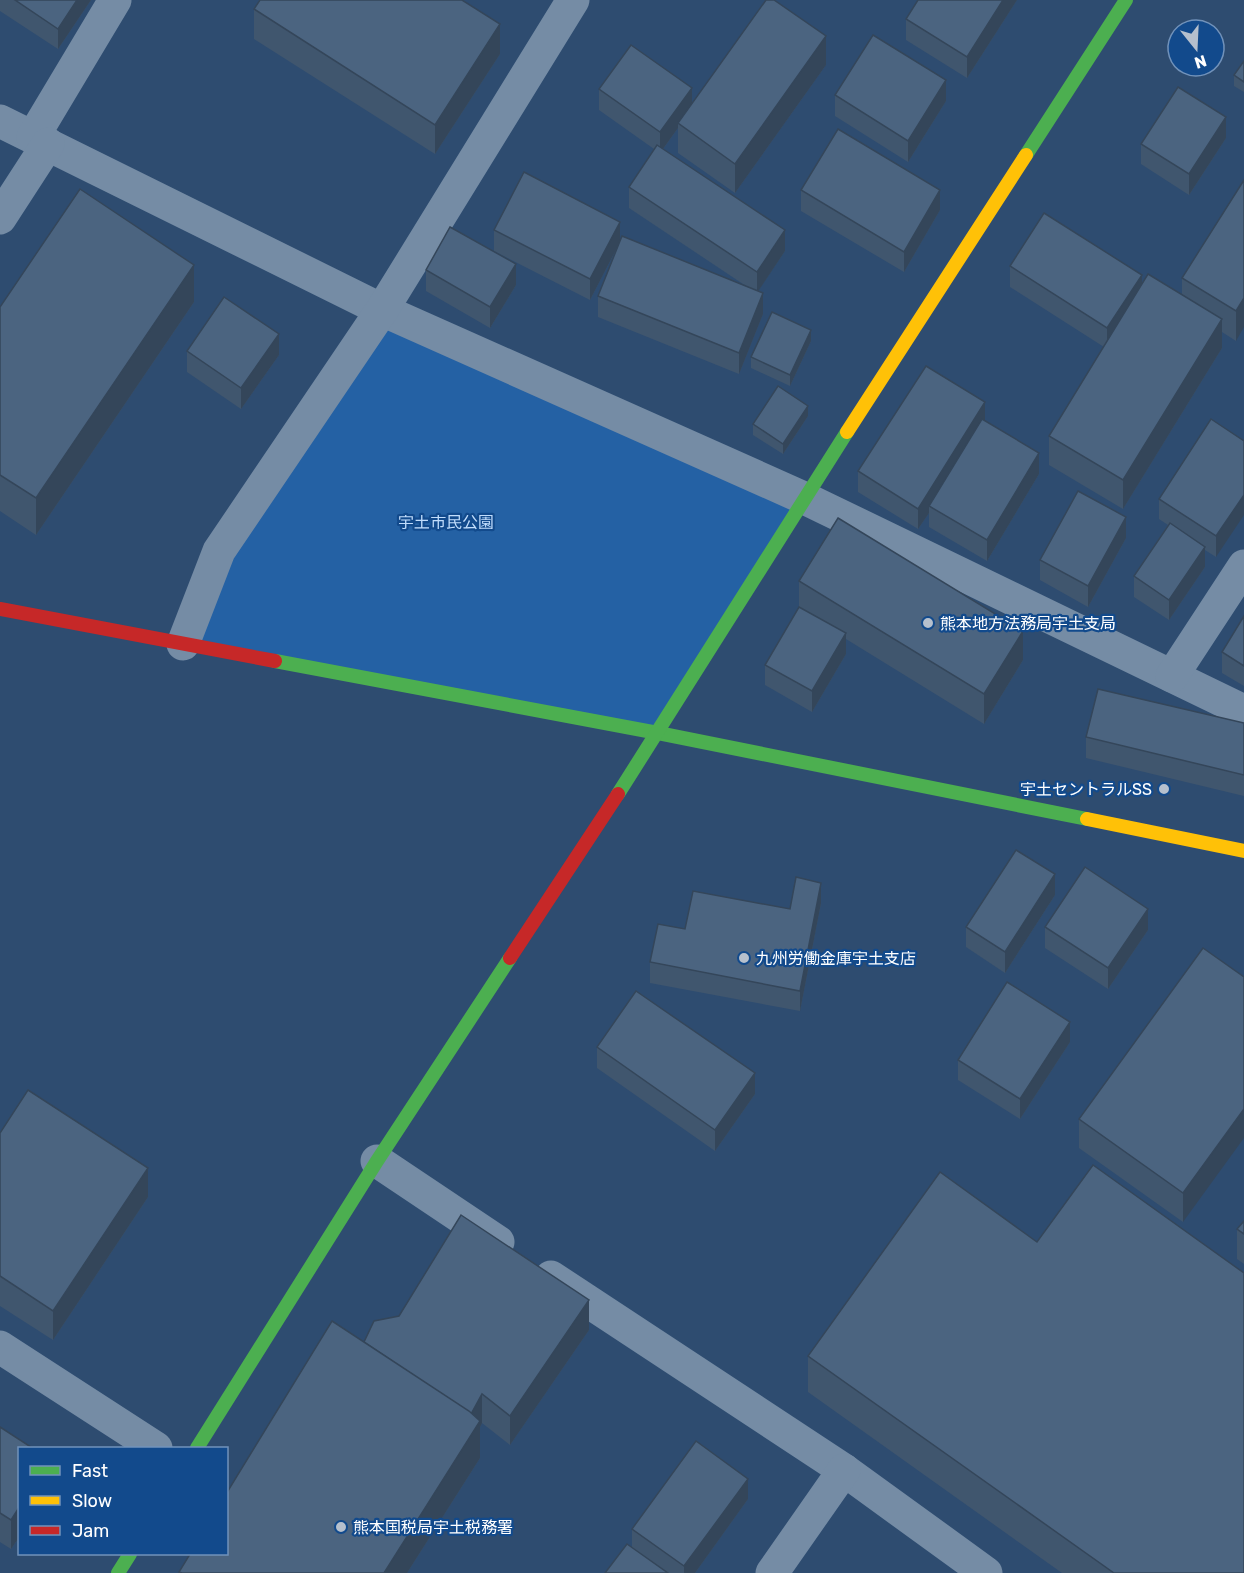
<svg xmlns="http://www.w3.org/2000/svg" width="1244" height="1573" font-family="Rubik,'Noto Sans JP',sans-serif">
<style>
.green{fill:#2461a4}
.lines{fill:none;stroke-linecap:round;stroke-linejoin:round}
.street{stroke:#758ca5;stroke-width:33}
.fast{stroke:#4caf50;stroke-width:14}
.slow{stroke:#ffc107;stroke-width:14}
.jam{stroke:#c62828;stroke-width:14}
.wall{fill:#40566e}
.shaded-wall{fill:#34465a}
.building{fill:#4b6480;stroke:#34465a;stroke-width:1.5}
.poi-dot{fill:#b6c0cd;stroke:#124a8c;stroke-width:2}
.labels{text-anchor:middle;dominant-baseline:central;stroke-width:4.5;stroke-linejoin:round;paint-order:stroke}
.park-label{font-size:16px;fill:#c1ddfc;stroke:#124a8c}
.poi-label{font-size:16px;fill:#fff;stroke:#124a8c;text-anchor:start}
</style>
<rect width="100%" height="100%" fill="#2e4c70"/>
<!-- green -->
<polygon class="green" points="382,310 804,498 658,733 183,644 219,551"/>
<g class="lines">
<!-- street -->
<g class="street">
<polyline points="0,121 382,310 804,498 1244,711"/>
<polyline points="33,137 115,0"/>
<polyline points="0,218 48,144"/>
<polyline points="183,644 219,551 382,310 573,0"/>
<polyline points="1172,676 1244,566"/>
<polyline points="377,1161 498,1242"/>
<polyline points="551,1277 844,1470 986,1573"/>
<polyline points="0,1347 156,1448"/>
<polyline points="772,1573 844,1470"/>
</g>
<!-- fast -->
<g class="fast">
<polyline points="1026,155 1126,0"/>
<polyline points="275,661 658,733 1087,819"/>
<polyline points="618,794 847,432"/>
<polyline points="197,1448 377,1161 510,958"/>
<polyline points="118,1573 130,1554"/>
</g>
<!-- slow -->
<g class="slow">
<polyline points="847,432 1026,155"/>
<polyline points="1087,819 1244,851"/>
</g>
<!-- jam -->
<g class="jam">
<polyline points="0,609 275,661"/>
<polyline points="510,958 618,794"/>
</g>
</g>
<!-- wall -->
<g class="wall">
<polygon points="0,0 91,0 58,49 0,11"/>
<polygon points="1017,0 967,78 906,40 906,19"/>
<polygon points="254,9 500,54 435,154 254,39"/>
<polygon points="1244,61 1244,92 1234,86 1234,75"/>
<polygon points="826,65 735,193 678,153 678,128 663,149 785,251 758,291 763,314 739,374 598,317 598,296 617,248 590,300 494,251 494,230 620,241 749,288 629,208 629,187 654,149 599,110 599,89 692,104"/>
<polygon points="835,95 946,101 908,162 835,116"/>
<polygon points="1226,138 1189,195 1141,164 1141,144"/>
<polygon points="1244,180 1236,341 1222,332 1222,348 1123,509 1049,465 1049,436 1104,347 1010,287 1010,266 1142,285 1182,294 1182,278"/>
<polygon points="801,190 940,210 904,272 801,211"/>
<polygon points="426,270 516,285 490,328 426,291"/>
<polygon points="194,302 36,535 0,511 0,307"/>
<polygon points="811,341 790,386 751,368 751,357"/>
<polygon points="187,351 279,355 241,409 187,372"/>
<polygon points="808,416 783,454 753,435 753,424"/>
<polygon points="985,421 1039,474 987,561 929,527 929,513 918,529 858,492 858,471"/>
<polygon points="1244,441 1216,557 1205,550 1205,567 1169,620 1134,597 1134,576 1168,525 1159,519 1159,499"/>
<polygon points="1126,538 1088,607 1040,580 1040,560"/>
<polygon points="799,581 1023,660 984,724 846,639 846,654 812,712 765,685 765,665 799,608"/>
<polygon points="1244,616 1244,686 1222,673 1222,652"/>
<polygon points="1244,723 1244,796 1086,758 1086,737"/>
<polygon points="1055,895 1005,973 966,947 966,927"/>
<polygon points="821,903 800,1011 650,983 650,962 685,929"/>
<polygon points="1045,927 1148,930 1108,989 1045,948"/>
<polygon points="1203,948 1183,1222 1079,1148 1079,1119"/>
<polygon points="1070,1042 1020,1119 958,1080 958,1060"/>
<polygon points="597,1047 755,1094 715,1151 597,1068"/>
<polygon points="0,1133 148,1197 53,1340 0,1306"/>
<polygon points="1244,1221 1244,1264 1237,1259 1237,1229"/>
<polygon points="1037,1242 1244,1573 1062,1573 808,1392 808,1356"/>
<polygon points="399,1316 589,1330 510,1445 482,1423 480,1427 480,1458 407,1573 179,1573 179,1572 364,1342"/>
<polygon points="0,1427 20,1449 20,1536 11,1549 0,1542"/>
<polygon points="748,1499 695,1573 605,1573 632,1548 632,1529"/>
</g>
<!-- shaded-wall -->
<g class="shaded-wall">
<polygon points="77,0 91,0 58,49 58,29"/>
<polygon points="1003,0 1017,0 967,78 967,57"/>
<polygon points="500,24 500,54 435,154 435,125"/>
<polygon points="826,36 826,65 735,193 735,164"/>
<polygon points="946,80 946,101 908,162 908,141"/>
<polygon points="692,88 692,109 678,123 678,128 660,153 660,132"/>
<polygon points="1226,117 1226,138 1189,195 1189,174"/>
<polygon points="940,190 940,210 904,272 904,252"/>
<polygon points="620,222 620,242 590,300 590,279"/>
<polygon points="785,230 785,251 757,293 757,272"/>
<polygon points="516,264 516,285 490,328 490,307"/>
<polygon points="194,265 194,302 36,535 36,498"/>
<polygon points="1142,275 1142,296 1107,349 1107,328"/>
<polygon points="763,293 763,314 739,374 739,353"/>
<polygon points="1244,298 1244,327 1236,341 1236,311"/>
<polygon points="1222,319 1222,348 1123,509 1123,480"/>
<polygon points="811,330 811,341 790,386 790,375"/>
<polygon points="279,334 279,355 241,409 241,388"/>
<polygon points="985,402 985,423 929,506 929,513 918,529 918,509"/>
<polygon points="808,406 808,416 783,454 783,444"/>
<polygon points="1039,453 1039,474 987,561 987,540"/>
<polygon points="1244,495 1244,515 1216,557 1216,536"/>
<polygon points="1126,517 1126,538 1088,607 1088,586"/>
<polygon points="1205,547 1205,567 1169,620 1169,600"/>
<polygon points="1023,631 1023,660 984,724 984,694"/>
<polygon points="846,633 846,654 812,712 812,691"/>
<polygon points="1055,874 1055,895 1005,973 1005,952"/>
<polygon points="821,883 821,903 800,1011 800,991"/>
<polygon points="1148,909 1148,930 1108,989 1108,968"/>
<polygon points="1070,1022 1070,1042 1020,1119 1020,1099"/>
<polygon points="755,1073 755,1094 715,1151 715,1130"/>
<polygon points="1244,1109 1244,1138 1183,1222 1183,1193"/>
<polygon points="148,1168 148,1197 53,1340 53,1311"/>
<polygon points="589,1300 589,1330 510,1445 510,1416"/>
<polygon points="482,1394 482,1423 480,1427 480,1458 407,1573 384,1573"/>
<polygon points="748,1479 748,1499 695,1573 684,1573 684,1566"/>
<polygon points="20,1506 20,1536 11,1549 11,1520"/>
</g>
<!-- building -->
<g class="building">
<polygon points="15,0 77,0 58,29"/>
<polygon points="260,0 462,0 500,24 435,125 254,9"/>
<polygon points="766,0 774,0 826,36 735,164 678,123"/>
<polygon points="918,0 1003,0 967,57 906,19"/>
<polygon points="873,35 946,80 908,141 835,95"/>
<polygon points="631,45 692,88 660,132 599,89"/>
<polygon points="1244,61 1244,82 1234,75"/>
<polygon points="1178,87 1226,117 1189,174 1141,144"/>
<polygon points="838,129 940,190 904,252 801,190"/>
<polygon points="657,145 785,230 757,272 629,187"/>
<polygon points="524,172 620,222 590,279 494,230"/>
<polygon points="1244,180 1244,298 1236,311 1182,278"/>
<polygon points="80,189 194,265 36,498 0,475 0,307"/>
<polygon points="1044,213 1142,275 1107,328 1010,266"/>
<polygon points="450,227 516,264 490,307 426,270"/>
<polygon points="622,236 763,293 739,353 598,296"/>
<polygon points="1148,274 1222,319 1123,480 1049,436"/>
<polygon points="224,297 279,334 241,388 187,351"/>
<polygon points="772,312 811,330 790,375 751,357"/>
<polygon points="926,366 985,402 918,509 858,471"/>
<polygon points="778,386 808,406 783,444 753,424"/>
<polygon points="982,419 1039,453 987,540 929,506"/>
<polygon points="1211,419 1244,441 1244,495 1216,536 1159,499"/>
<polygon points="1078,491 1126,517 1088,586 1040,560"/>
<polygon points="838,518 1023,631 984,694 799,581"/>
<polygon points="1170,523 1205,547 1169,600 1134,576"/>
<polygon points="799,607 846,633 812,691 765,665"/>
<polygon points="1244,616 1244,666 1222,652"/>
<polygon points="1098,689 1244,723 1244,775 1086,737"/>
<polygon points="1016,850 1055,874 1005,952 966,927"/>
<polygon points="1085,867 1148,909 1108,968 1045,927"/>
<polygon points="796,877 821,883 800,991 650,962 658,924 685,929 693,891 790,909"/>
<polygon points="1203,948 1244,977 1244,1109 1183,1193 1079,1119"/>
<polygon points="1007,982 1070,1022 1020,1099 958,1060"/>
<polygon points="636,991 755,1073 715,1130 597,1047"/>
<polygon points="28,1090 148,1168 53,1311 0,1276 0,1133"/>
<polygon points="1093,1165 1244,1273 1244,1573 1114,1573 808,1356 940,1172 1037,1242"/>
<polygon points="461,1215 589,1300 510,1416 482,1394 471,1414 364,1342 374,1321 399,1316"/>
<polygon points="1244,1221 1244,1234 1237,1229"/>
<polygon points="332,1321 469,1411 480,1421 384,1573 182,1573 179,1572 190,1554 226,1554 226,1494"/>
<polygon points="0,1427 34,1449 20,1449 20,1506 11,1520 0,1513"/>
<polygon points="696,1441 748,1479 684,1566 632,1529"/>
<polygon points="627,1544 668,1573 605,1573"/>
</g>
<!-- markers -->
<g class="poi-dot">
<circle cx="928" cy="623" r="6"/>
<circle cx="1164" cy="789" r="6"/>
<circle cx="744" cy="958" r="6"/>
<circle cx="341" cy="1527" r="6"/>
</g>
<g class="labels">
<!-- park labels -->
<g class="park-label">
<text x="446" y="522">宇土市民公園</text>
</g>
<!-- poi labels -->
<g class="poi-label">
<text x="940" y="623">熊本地方法務局宇土支局</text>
<text x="1152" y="789" text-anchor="end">宇土セントラルSS</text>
<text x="756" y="958">九州労働金庫宇土支店</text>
<text x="353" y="1527">熊本国税局宇土税務署</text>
</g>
</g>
<!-- legend -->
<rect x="18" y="1447" width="210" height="108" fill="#124a8c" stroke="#7192ba" stroke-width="1.5"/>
<rect x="30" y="1466" width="30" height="9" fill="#4caf50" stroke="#7192ba" stroke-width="1.5"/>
<text x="72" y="1477" font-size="18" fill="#ffffff">Fast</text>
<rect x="30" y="1496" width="30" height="9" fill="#ffc107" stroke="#7192ba" stroke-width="1.5"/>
<text x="72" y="1507" font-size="18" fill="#ffffff">Slow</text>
<rect x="30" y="1526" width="30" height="9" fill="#c62828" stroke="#7192ba" stroke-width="1.5"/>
<text x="72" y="1537" font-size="18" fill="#ffffff">Jam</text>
<!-- north arrow -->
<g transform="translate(1196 48) rotate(162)"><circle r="28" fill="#124a8c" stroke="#7192ba" stroke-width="1.5"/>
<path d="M0-4.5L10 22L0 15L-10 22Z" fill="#b6c0cd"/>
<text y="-9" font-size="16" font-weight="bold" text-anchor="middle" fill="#ffffff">N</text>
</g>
</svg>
